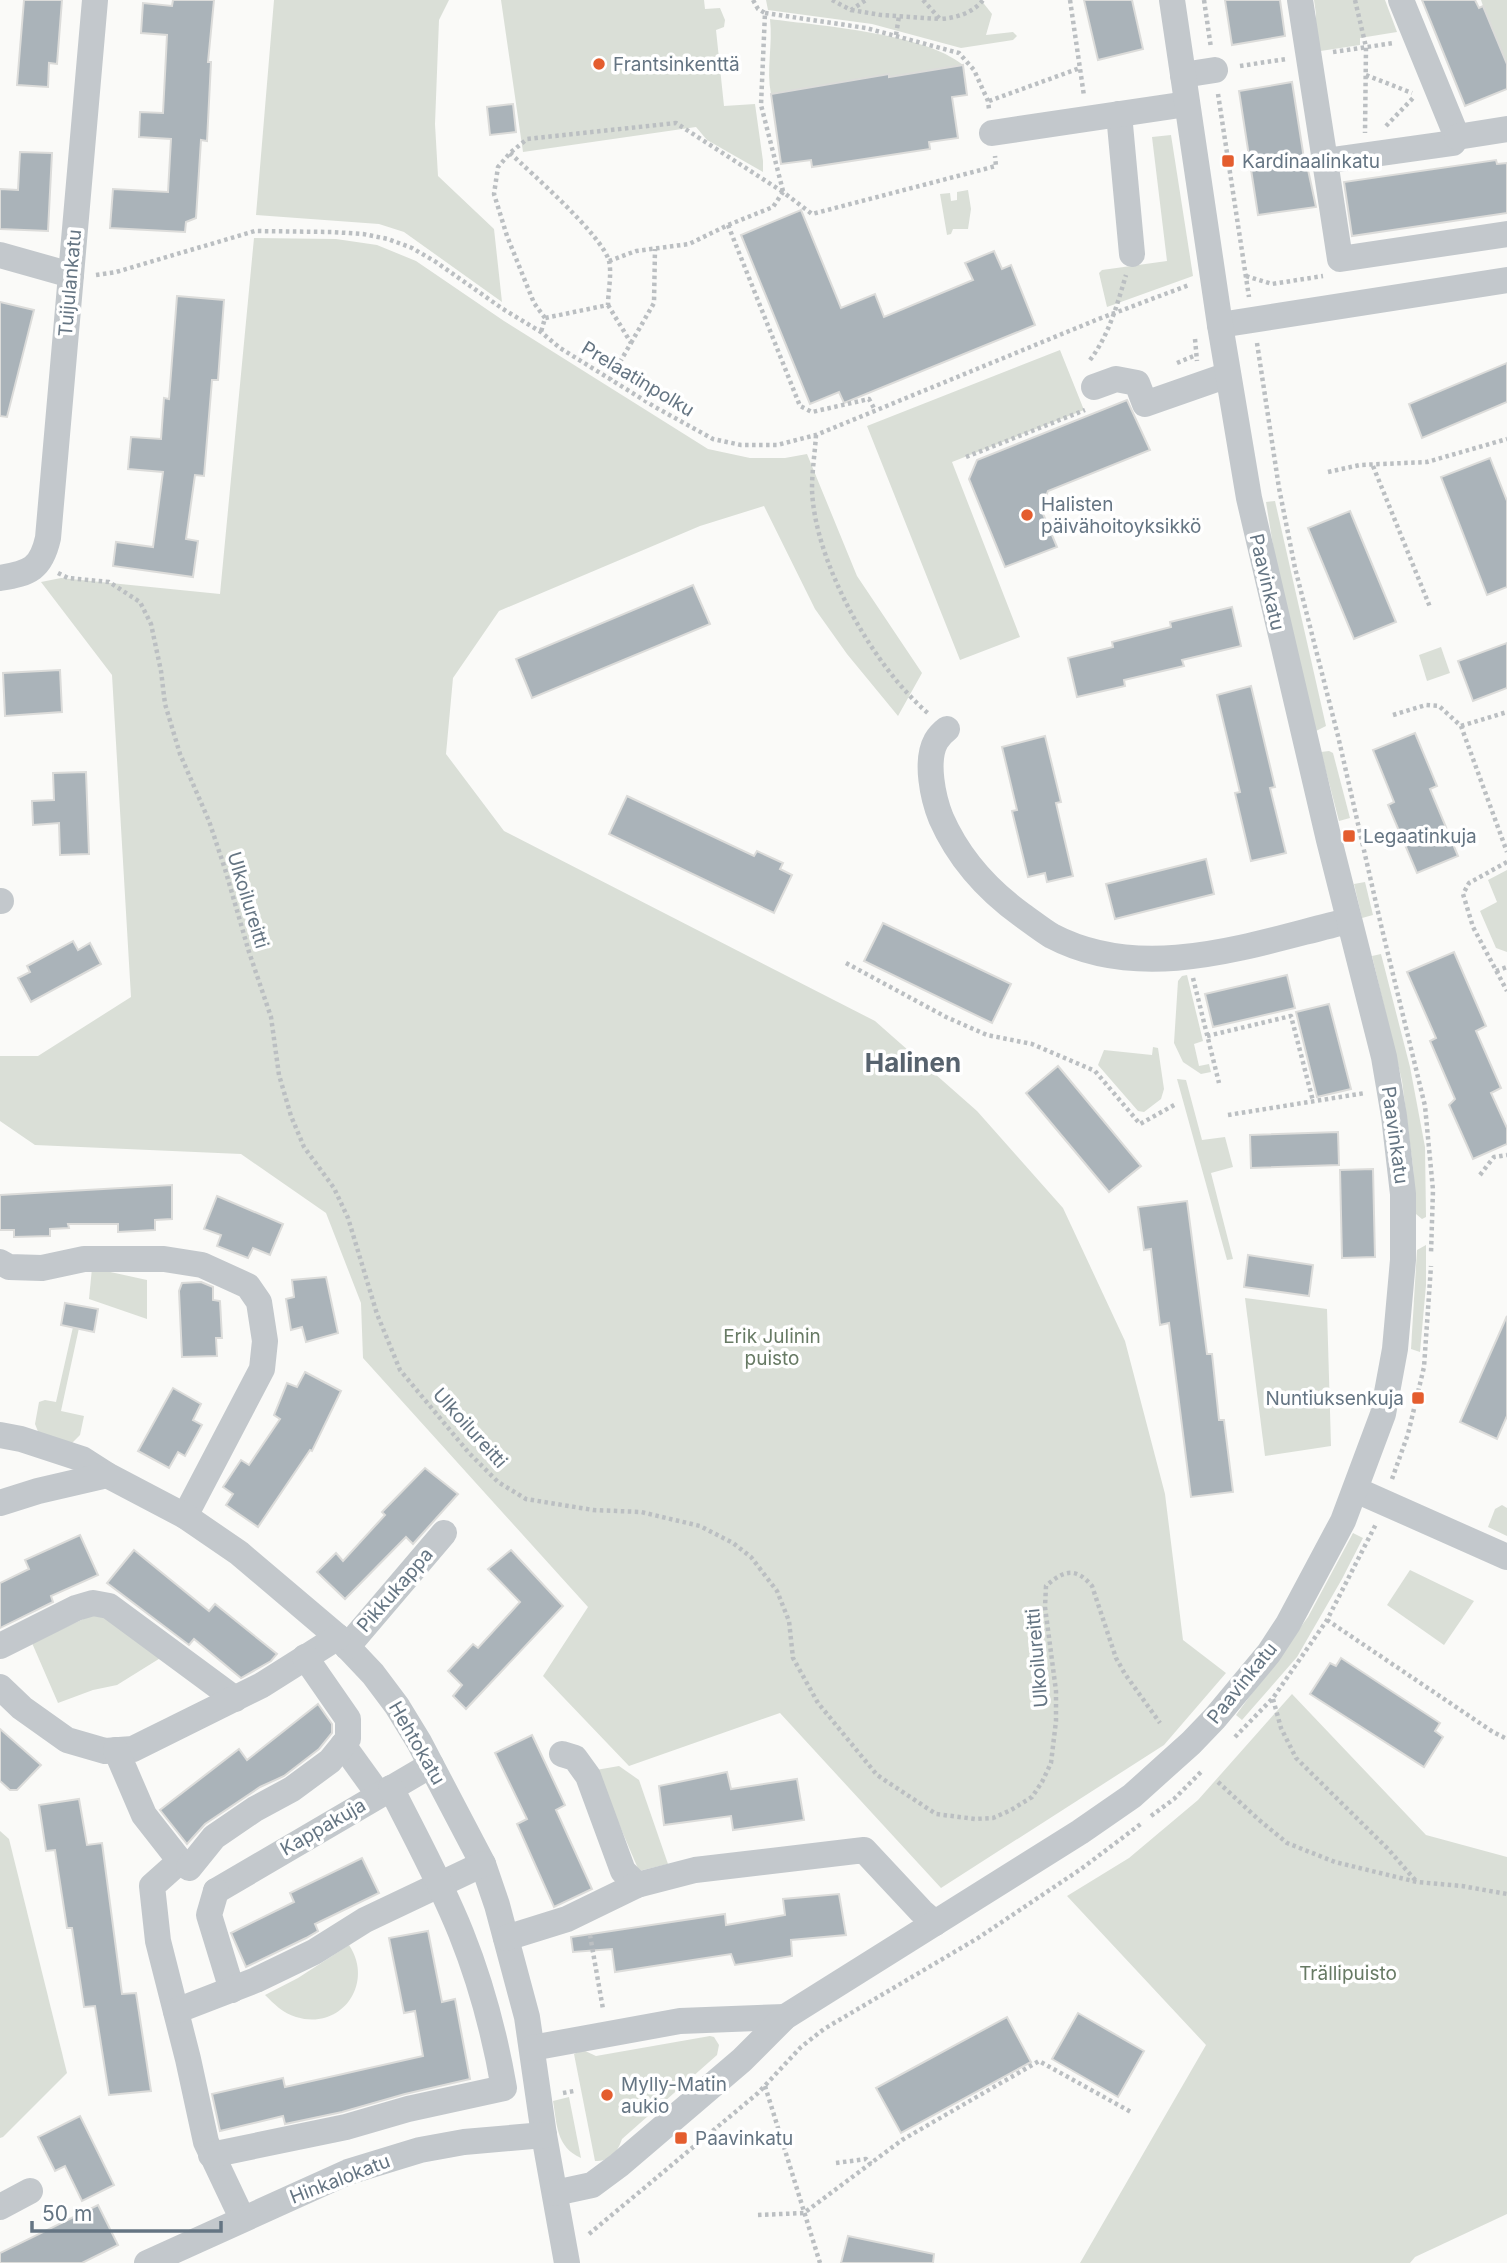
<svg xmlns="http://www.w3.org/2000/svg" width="1507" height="2263" font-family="Inter,sans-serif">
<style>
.green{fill:#dadfd7}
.building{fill:#aab3b9;stroke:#dcdcda;stroke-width:2}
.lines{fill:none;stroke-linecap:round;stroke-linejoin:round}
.path{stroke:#bbbfc2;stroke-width:4.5;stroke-dasharray:3.5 3.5;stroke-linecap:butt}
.minor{stroke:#c3c8cc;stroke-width:26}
.poi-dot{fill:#e45d2e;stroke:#fff;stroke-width:2.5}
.labels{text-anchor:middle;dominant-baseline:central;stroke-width:7;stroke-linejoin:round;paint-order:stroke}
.poi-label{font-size:19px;fill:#657583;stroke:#fff;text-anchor:start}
.street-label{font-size:19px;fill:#657583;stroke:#fff}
.park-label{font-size:19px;fill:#677a64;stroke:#fff}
.district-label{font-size:26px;font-weight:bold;fill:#57636e;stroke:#fff}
</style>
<rect width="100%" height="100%" fill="#fafaf8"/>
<!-- green -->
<g class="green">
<polygon points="274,0 449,0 439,20 435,124 438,176 494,229 502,302 404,232 379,224 256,215"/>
<polygon points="501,0 704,0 705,9 720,8 725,20 724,27 716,30 724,106 755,104 763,161 763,172 707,140 696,127 523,152"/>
<polygon points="766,0 981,0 992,14 986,35 1013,32 1017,36 1013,40 961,48 872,24 768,10"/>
<polygon points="1314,0 1385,0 1397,32 1360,38 1360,45 1314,52 1316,14"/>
<polygon points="1481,0 1507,0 1507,64 1483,6"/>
<path d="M770,19c51,7 154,14 193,46l-74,12 -1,-3 -117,20c-5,-25 2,-49 -1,-75z"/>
<polygon points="1171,135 1193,276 1107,307 1099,273 1102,270 1167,261 1152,137"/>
<polygon points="968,190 971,209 968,229 953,229 951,234 947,235 940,194 950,193 951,201 957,200 957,192"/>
<polygon points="254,238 336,239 377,245 416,261 504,321 708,449 750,458 785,458 807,454 857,576 922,673 898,716 847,654 815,609 764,506 700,526 499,611 453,678 446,754 504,831 875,1021 977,1111 1063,1208 1125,1341 1165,1494 1183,1640 1226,1673 1164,1745 941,1888 780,1713 629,1766 543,1676 588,1607 363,1358 361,1303 326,1213 241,1154 35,1145 0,1121 0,1056 38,1056 131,997 112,675 41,582 61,578 220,594"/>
<polygon points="1060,350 1084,410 952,462 1020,637 960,660 867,426"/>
<polygon points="1275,501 1326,726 1316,731 1276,564 1266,502"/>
<polygon points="1441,647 1450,673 1427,681 1419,655"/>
<polygon points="1329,751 1333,753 1350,818 1339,821 1321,752"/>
<polygon points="1507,870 1507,952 1496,948 1480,911 1497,902 1488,880"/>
<polygon points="1365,882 1373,915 1362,918 1354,884"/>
<polygon points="1381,954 1410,1067 1425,1147 1426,1217 1422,1219 1416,1214 1413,1167 1402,1081 1372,956"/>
<polygon points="1187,975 1203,1041 1194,1044 1199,1066 1209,1064 1211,1072 1201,1074 1183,1062 1174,1043 1178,981 1182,976"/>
<polygon points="1153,1047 1158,1048 1164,1089 1161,1099 1144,1112 1138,1111 1098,1065 1104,1050 1152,1055"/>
<polygon points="1177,1079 1186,1080 1202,1140 1225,1137 1233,1167 1211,1173 1233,1259 1227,1260"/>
<polygon points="1426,1245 1426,1285 1420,1352 1411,1349 1417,1250"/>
<polygon points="92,1268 147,1280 147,1319 89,1299"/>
<polygon points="1245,1298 1327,1309 1331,1446 1265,1456"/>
<polygon points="73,1327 79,1328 61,1411 84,1416 80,1435 70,1445 39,1434 35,1424 39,1402 45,1400 56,1402"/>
<polygon points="1502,1505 1507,1508 1507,1536 1488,1527 1495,1509"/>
<polygon points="1353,1533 1363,1538 1342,1579 1297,1657 1242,1720 1236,1715 1308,1617"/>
<polygon points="1410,1570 1474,1601 1444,1645 1387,1605"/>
<polygon points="92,1615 106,1616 162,1657 117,1685 93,1690 58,1703 32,1643"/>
<polygon points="1292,1694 1426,1835 1507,1857 1507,2214 1415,2257 1410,2263 1080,2263 1206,2045 1067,1896 1129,1858 1198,1800"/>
<polygon points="619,1766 639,1780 668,1864 639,1871 596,1770"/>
<polygon points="0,1831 9,1839 67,2073 3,2137 0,2138"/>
<path d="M349,1945c26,39 -8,86 -53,72 -13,-4 -22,-13 -31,-22l33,-17z"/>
<path d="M710,2036l4,1 5,8 -2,10 -95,84c-5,14 -11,22 -27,22l-21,-107 9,-4 13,6z"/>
<path d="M569,2097l12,61c-25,-11 -24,-34 -28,-57z"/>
</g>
<!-- building -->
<g class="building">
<polygon points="24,0 62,0 57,64 49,63 48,87 17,85"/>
<polygon points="173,0 214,0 208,62 211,62 207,141 201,140 196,218 186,222 185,232 110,228 113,189 168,192 171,139 139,137 140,112 163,113 167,35 141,33 143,3 172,6"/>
<polygon points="1084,0 1132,0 1143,49 1098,60"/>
<polygon points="1225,0 1280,0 1285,36 1232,45"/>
<polygon points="1422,0 1475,0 1479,8 1483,6 1507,64 1507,89 1465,106"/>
<polygon points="963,65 967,95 952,97 958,138 929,142 930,149 812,167 811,160 781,164 771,94 889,74 889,77"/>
<polygon points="1292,82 1305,165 1307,165 1316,207 1258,215 1239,91"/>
<polygon points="513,104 516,132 490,135 487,107"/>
<polygon points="20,152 52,153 48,231 0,229 0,189 18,190"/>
<polygon points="1496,160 1497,164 1507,163 1507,213 1352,236 1344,182"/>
<polygon points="801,210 841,308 875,294 884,317 973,280 965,263 994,251 1002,269 1011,265 1035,325 844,403 839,392 810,404 741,235"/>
<polygon points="177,296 224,300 218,380 212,380 204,476 195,475 186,539 198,541 193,577 113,566 116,542 153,547 163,472 128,469 131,437 161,439 164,398 169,399"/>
<polygon points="0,302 34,310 7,417 0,416"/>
<polygon points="1507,363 1507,402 1422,438 1409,404"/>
<polygon points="1127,400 1150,450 1048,491 1041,509 1057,547 1005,567 969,479 977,460"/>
<polygon points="1490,458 1507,501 1507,587 1487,595 1441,477"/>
<polygon points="1350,511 1396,622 1354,639 1308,528"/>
<polygon points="693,585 710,624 532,698 516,659"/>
<polygon points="1232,607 1241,646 1182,660 1184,666 1124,680 1125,686 1077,697 1068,658 1113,647 1112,642 1171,627 1170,622"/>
<polygon points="1507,643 1507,688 1473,701 1458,661"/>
<polygon points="60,670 62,712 5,716 3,673"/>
<polygon points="1251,686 1275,787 1270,788 1286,853 1251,861 1235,793 1240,792 1217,695"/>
<polygon points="1415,733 1437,786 1430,789 1458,856 1417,873 1388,805 1394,802 1373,750"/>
<polygon points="1045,736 1061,802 1056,803 1073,876 1047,882 1045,873 1028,877 1012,811 1017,810 1002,747"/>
<polygon points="86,772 89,854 60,855 59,823 33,825 32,801 54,800 53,773"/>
<polygon points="627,796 754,856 757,851 783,863 780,869 792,875 774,913 609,834"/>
<polygon points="1206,859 1214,894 1115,919 1106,884"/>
<polygon points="883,923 1011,984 992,1023 864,961"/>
<polygon points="73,941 78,950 90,943 101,964 31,1002 18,978 30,972 27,966"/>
<polygon points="1454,952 1486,1026 1476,1031 1501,1088 1491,1093 1507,1128 1507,1144 1473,1159 1449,1105 1455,1099 1430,1041 1436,1038 1407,972"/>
<polygon points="1287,975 1295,1008 1213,1027 1205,994"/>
<polygon points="1329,1004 1351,1089 1317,1097 1296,1012"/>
<polygon points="1058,1066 1141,1166 1109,1192 1026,1093"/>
<polygon points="1338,1132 1339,1165 1251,1168 1250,1135"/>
<polygon points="1373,1169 1375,1257 1342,1258 1340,1170"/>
<polygon points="172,1185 172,1219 155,1220 155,1230 118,1232 118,1224 68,1224 69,1228 50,1229 50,1236 14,1237 14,1230 0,1230 0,1195"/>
<polygon points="217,1196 283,1224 270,1255 253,1248 248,1258 217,1246 221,1235 204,1229"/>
<polygon points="1187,1201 1207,1354 1212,1354 1219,1420 1224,1420 1233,1492 1191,1497 1169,1323 1160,1325 1151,1249 1144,1250 1138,1207"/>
<polygon points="1248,1255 1313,1265 1309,1296 1244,1287"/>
<polygon points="326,1277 338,1333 306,1342 302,1327 291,1330 286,1299 294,1297 292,1280"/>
<polygon points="201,1282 213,1287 213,1300 220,1301 222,1338 216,1338 217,1356 182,1357 179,1291 182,1283"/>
<polygon points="65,1303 98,1309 94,1332 61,1325"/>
<polygon points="1507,1316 1507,1416 1497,1439 1460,1422"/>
<polygon points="305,1372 341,1391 312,1451 310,1450 258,1527 226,1505 233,1494 223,1487 241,1460 249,1465 280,1419 274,1415 287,1383 297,1387"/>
<polygon points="173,1388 201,1404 193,1420 202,1425 185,1456 178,1452 169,1468 138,1451"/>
<polygon points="425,1468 458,1494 413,1544 406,1537 345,1599 317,1572 336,1553 343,1561 385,1515 382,1512"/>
<polygon points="80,1535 98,1575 51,1596 53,1602 0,1628 0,1583 29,1569 25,1560"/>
<polygon points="134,1550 209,1611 215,1604 277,1654 271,1661 241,1678 194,1639 189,1645 107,1583"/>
<polygon points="511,1550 563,1606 466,1709 453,1696 462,1685 448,1671 473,1644 478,1648 520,1602 488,1569"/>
<polygon points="1341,1658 1440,1723 1435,1731 1443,1737 1424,1767 1310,1694 1330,1663 1336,1666"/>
<polygon points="318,1704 332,1724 332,1733 319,1749 284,1776 260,1787 205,1824 187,1844 160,1810 239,1749 247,1760"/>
<polygon points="0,1729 41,1765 17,1790 10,1790 0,1781"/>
<polygon points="532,1735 565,1805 556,1810 592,1889 554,1907 517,1824 527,1819 495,1753"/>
<polygon points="727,1772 731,1789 797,1779 804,1820 733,1830 731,1816 664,1825 659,1786"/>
<polygon points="79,1799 87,1845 102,1843 122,1994 136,1993 151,2091 109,2095 95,2006 84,2007 72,1928 67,1928 55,1850 46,1851 39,1805"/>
<polygon points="362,1858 379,1893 315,1924 318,1931 306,1938 246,1967 231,1933 294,1902 290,1893"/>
<polygon points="839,1894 846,1935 791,1940 792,1956 735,1965 731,1954 615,1972 612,1949 573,1952 571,1937 725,1914 726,1925 785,1915 783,1899"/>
<polygon points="428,1931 442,2002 455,1999 470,2079 405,2094 342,2112 285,2124 283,2116 220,2131 212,2094 283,2078 285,2087 423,2056 415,2011 404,2013 389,1938"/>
<polygon points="1078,2013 1144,2051 1118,2097 1052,2059"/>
<polygon points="1007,2017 1031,2062 901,2133 876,2088"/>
<polygon points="80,2116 114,2185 82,2201 65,2166 55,2171 38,2137"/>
<polygon points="98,2205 118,2245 82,2263 0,2263 0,2253"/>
<polygon points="848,2236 934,2254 933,2263 841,2263"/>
</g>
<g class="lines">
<!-- path -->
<g class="path">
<polyline points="753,0 758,9 765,13 761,105 783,191"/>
<polyline points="832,0 851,10 866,0"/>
<path d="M923,0l17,19c16,-1 33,-6 43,-19"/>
<polyline points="1070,0 1084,96"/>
<polyline points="1204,0 1211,48"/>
<polyline points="1355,0 1366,47 1365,133"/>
<polyline points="851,10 881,15 940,19"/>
<polyline points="765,13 866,28 959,53 974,70 988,101 989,109"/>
<polyline points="896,35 899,16"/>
<polyline points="1333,52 1394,43"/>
<polyline points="1240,66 1286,59"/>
<polyline points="1366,75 1412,93"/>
<polyline points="1218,94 1249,297"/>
<polyline points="989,101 1080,68"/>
<polyline points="1386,126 1414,97"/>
<path d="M510,153c21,20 92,82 99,108 3,13 -1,31 -1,44l-63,13 -4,14"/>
<polyline points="728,225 800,406 812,412 869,399 875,410"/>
<polyline points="609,261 636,251 689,244 728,225 773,207 783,192 812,214 996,166 995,156"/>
<polyline points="96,275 116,272 255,231 332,232 363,234 388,239 412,248 436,262 503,309 541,332 560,348 655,407 713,439 741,445 777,445 816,435 1096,320 1189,285"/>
<polyline points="1246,276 1272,284 1323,276"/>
<polyline points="608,305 631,343 610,379"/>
<polyline points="545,318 534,303 507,236 494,194 498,167 510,153 527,139 676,123 783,192"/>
<polyline points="1195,339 1197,361"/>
<polyline points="631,343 654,303 655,249"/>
<polyline points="1257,343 1279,488 1295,568 1338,736 1381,925 1425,1106 1433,1190 1431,1253"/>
<path d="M1090,360c19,-25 27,-55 36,-85"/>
<polyline points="1177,363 1196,355"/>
<path d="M816,435c-1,17 -4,36 -4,54 2,73 62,179 117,225"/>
<polyline points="966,457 1085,410"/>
<polyline points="1373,466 1430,607"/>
<polyline points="1328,472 1360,465 1427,462 1507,439"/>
<path d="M58,573l10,5 41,4 31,20 11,22 10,47 4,33 15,50 29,67 16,48 24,83 22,65 8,58 12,41 13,31 30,41 14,30 29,96 23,56 69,83 29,29 28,17 67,11 48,2 59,14 33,17 18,14 26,34 12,30 4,37 25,45 59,72 59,39 39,5 18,-1 18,-8 21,-13 10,-15 9,-19 5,-42v-30l-11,-84 1,-21c18,-16 30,-19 46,0l24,72 9,16 35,49"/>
<polyline points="1393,715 1426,705 1439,706 1461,726 1507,852"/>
<polyline points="1461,726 1507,712"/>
<polyline points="1507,862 1469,883 1463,894 1473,927 1507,991"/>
<polyline points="846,963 946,1017 987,1035 1032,1044 1095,1071 1140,1124 1176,1104"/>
<polyline points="1496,971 1507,967"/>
<polyline points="1193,978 1219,1083"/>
<polyline points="1207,1036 1291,1016 1313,1101"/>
<polyline points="1228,1115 1365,1093"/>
<polyline points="1480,1175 1494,1157 1507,1155"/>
<polyline points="1392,1479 1408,1434 1424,1367 1431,1266"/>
<polyline points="1327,1620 1493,1732 1507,1739"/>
<polyline points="1273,1699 1281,1728 1296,1758 1388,1849 1416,1881"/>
<polyline points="1235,1737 1273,1698 1327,1620 1376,1524"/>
<polyline points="1218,1782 1258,1819 1287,1843 1335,1862 1417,1882 1462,1886 1507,1894"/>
<polyline points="1151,1816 1174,1799 1202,1771"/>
<polyline points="590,1935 603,2009"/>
<polyline points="765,2086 820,2263"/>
<polyline points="563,2093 574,2091"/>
<polyline points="836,2163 866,2159 871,2164"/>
<polyline points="758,2215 804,2213 902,2140 1039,2061 1131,2112"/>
<polyline points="589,2234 758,2093 801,2047 824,2029 978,1938 1081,1869 1142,1823"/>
</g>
<!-- minor -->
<g class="minor">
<polyline points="1300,0 1325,161"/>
<polyline points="1401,0 1457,137 1453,143 1325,161 1340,259 1507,234"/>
<polyline points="1183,75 1215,70"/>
<polyline points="1119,114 1132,254"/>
<polyline points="992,133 1187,104"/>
<polyline points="1457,137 1507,129"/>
<polyline points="0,255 71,275"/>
<polyline points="1220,325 1507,280"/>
<polyline points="1094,387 1116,379 1137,383 1145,404 1228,375"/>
<path d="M0,578c30,-5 41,-9 48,-40l47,-538"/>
<path d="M947,729c-4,3 -8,7 -11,12 -11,20 -3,57 5,77 18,41 45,71 81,97 10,7 20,15 30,21 93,49 203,7 296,-15"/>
<polyline points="0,901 1,901"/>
<polyline points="0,1262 9,1267 42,1268 84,1259 164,1259 202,1265 248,1286 259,1302 265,1341 262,1369 185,1516"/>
<polyline points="0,1435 21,1439 82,1459 107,1475 185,1516 239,1553 338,1637 373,1674 397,1706 419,1742 483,1864 497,1905 527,2017 544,2135 567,2263"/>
<polyline points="1356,1490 1507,1557"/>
<polyline points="0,1503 38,1491 107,1475"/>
<polyline points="0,1646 76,1608 93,1603 109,1606 235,1699"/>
<polyline points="347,1647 444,1533"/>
<polyline points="0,1687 22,1708 67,1740 105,1751 133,1749 262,1685 338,1637"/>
<polyline points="343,1745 379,1795"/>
<polyline points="116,1750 144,1815 180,1861 152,1886 158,1941 188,2059 206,2142 242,2218"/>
<polyline points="562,1754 575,1758 588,1776 623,1871 637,1885"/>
<polyline points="189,1868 214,1837 255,1809 292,1789 330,1761 348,1739 348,1719 305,1657"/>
<polyline points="216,1891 431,1765"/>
<polyline points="216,1891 209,1915 232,1990"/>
<polyline points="506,1938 567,1919 637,1885 695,1870 864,1850 921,1911 935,1923"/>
<polyline points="176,2011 256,1980 314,1952 365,1920 483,1864"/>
<polyline points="532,2048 680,2021 785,2017"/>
<path d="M211,2155l135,-28 62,-18 96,-21c-9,-52 -23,-105 -43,-155 -20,-50 -46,-97 -70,-145"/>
<polyline points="555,2193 592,2185 619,2165 742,2060 785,2017 1080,1832 1132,1796 1191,1743 1215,1718 1269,1653 1288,1624 1343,1521 1383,1414 1395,1349 1403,1260 1403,1194 1394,1116 1384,1057 1329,840 1249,498 1220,325 1172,0"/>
<polyline points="0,2207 30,2191"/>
<polyline points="147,2263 348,2172 420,2150 464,2142 544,2135"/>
</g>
</g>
<!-- markers -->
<g class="poi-dot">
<circle cx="599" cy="64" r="7"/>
<rect x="1221" y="154" width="14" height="14" rx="3.5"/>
<circle cx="1027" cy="515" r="7"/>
<rect x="1342" y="829" width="14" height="14" rx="3.5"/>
<rect x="1411" y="1391" width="14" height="14" rx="3.5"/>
<circle cx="607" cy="2095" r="7"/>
<rect x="674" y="2131" width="14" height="14" rx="3.5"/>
</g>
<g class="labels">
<!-- poi labels -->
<g class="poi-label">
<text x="613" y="64">Frantsinkenttä</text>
<text x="1242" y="161">Kardinaalinkatu</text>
<text x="1041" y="504">Halisten<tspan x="1041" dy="22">päivähoitoyksikkö</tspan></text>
<text x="1363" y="836">Legaatinkuja</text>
<text x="1404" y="1398" text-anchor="end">Nuntiuksenkuja</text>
<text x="621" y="2084">Mylly-Matin<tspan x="621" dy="22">aukio</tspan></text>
<text x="695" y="2138">Paavinkatu</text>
</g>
<!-- street labels -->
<g class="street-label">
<text transform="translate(70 283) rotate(-85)">Tuijulankatu</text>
<text transform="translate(638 379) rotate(31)">Prelaatinpolku</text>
<text transform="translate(1267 582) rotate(77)">Paavinkatu</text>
<text transform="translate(248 900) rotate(73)">Ulkoilureitti</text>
<text transform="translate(1395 1135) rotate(82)">Paavinkatu</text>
<text transform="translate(470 1428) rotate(48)">Ulkoilureitti</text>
<text transform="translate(395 1590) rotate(-49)">Pikkukappa</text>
<text transform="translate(1037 1658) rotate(-95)">Ulkoilureitti</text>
<text transform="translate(1242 1683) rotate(-51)">Paavinkatu</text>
<text transform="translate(417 1743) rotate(60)">Hehtokatu</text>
<text transform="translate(323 1827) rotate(-30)">Kappakuja</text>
<text transform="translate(340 2179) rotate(-21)">Hinkalokatu</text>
</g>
<!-- park labels -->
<g class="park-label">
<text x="772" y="1336">Erik Julinin<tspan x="772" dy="22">puisto</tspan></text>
<text x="1348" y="1973">Trällipuisto</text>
</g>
<!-- district labels -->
<g class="district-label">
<text x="913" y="1062">Halinen</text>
</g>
</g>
<!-- scale -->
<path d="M32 2221v10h189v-10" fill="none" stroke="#657583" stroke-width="3.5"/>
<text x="42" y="2221" font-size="21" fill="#657583" stroke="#ffffff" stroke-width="5" paint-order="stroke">50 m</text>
</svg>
